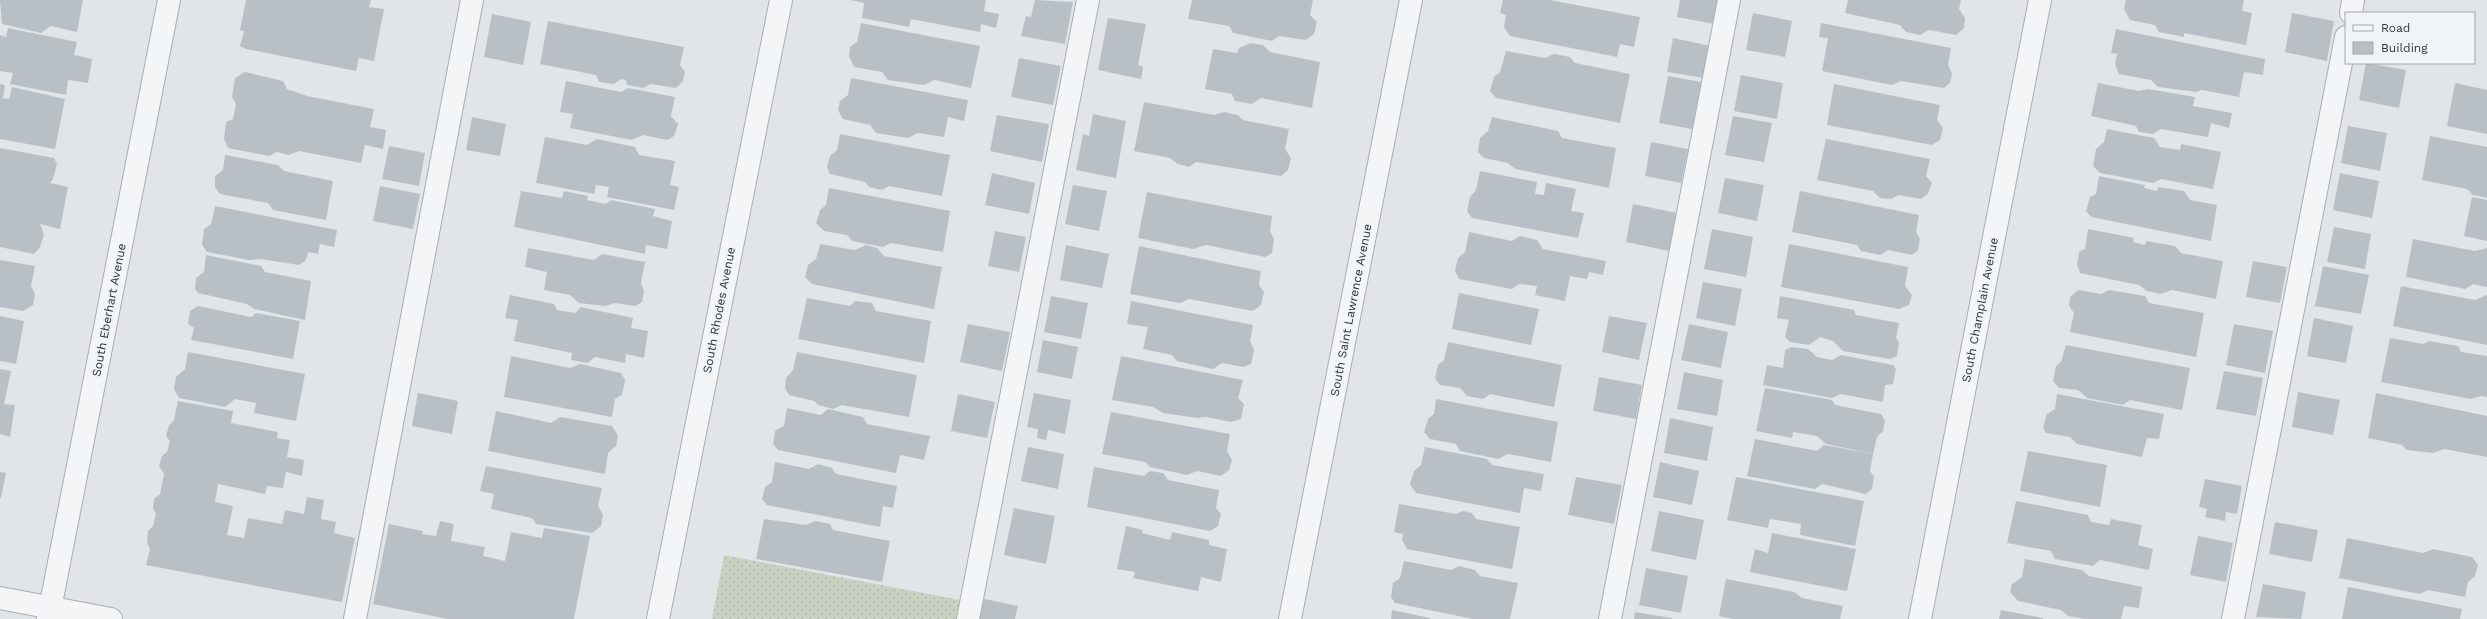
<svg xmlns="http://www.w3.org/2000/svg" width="2487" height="619" font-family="'Work Sans',sans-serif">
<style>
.grass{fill:url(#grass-dots)}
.building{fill:#b9c0c5}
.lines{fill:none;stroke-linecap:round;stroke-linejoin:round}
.lane-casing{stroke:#a7adb2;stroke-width:24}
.street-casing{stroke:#a7adb2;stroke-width:24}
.lane{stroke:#f3f5f7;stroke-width:22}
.street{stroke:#f3f5f7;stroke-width:22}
.labels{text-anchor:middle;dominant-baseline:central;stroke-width:4;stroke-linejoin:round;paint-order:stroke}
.street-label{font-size:12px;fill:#2b363e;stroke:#f0f4f6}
</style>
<defs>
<pattern id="grass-dots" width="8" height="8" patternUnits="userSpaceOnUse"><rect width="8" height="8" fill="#cad1c3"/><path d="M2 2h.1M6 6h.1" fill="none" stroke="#aeb4a9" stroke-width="1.8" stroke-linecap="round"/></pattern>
</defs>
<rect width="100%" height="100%" fill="#e1e5e8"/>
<!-- grass -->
<polygon class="grass" points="724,555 960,600 956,619 712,619"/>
<!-- building -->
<g class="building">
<polygon points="0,0 83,0 77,32 51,26 41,33 2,24"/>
<polygon points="246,0 371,0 369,7 384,9 374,61 359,58 356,71 246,49 240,46 244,31 240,30"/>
<polygon points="850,0 986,0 984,11 999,14 996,28 981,24 980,32 911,19 909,27 862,18 864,3"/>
<polygon points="1035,0 1073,2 1065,44 1021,36 1026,16 1031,17"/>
<polygon points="1192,0 1313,0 1310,15 1317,22 1314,34 1306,40 1279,36 1272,41 1233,33 1229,26 1188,19"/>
<polygon points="1503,0 1550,0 1640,17 1634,47 1620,44 1617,57 1510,36 1504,27 1506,15 1500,13"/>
<polygon points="1680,0 1718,0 1714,24 1677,17"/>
<polygon points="1848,0 1961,0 1959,9 1965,18 1964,28 1956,35 1929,30 1920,35 1906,32 1900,25 1845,13"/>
<polygon points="2126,0 2244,0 2242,11 2252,13 2246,45 2184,33 2184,37 2159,32 2155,25 2130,20 2124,9"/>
<polygon points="1753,13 1792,21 1785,57 1746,50"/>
<polygon points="2292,13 2334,21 2327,61 2285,52"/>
<polygon points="492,14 531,22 523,65 484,57"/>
<polygon points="1108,18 1146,24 1138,65 1143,67 1141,79 1098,70"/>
<polygon points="548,21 684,47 680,65 685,72 683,81 676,88 651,84 643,88 627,85 626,80 621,79 614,84 599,82 596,75 540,64"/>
<polygon points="861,23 980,46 971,88 934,80 924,85 888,80 882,72 854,67 849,56 850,47 857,42"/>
<polygon points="1821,23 1951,48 1948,65 1952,74 1950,83 1944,88 1901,81 1892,85 1822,71 1828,38 1819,37"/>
<polygon points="8,28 77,42 74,55 92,59 88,83 68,80 66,95 10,84 13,73 0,71 0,35 6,37"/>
<polygon points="2116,29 2265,59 2263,75 2244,72 2239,97 2202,90 2196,92 2158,87 2151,80 2119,74 2115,64 2117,54 2111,53"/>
<polygon points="1673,38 1711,46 1704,78 1667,72"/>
<polygon points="1250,43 1263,45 1270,52 1320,62 1312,108 1261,98 1252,104 1235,101 1232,94 1205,89 1213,49 1237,53 1239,48"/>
<polygon points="1506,51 1545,58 1554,54 1570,57 1575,63 1630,74 1620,123 1496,98 1490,91 1494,77 1500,72"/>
<polygon points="1019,58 1061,66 1053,105 1011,97"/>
<polygon points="2366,63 2406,70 2399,108 2359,100"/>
<polygon points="245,72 283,81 287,89 307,96 374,109 370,127 386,130 383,149 365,145 361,163 299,151 289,155 277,152 269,156 228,148 224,139 226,122 233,119 236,104 232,97 235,78"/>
<polygon points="1741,75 1783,83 1777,119 1734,111"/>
<polygon points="1668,76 1701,82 1692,129 1659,123"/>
<polygon points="851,78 968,100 964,121 948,117 944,137 918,133 908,138 876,133 870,125 843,119 838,110 840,101 848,95"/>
<polygon points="566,81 621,92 628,88 675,97 671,116 678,124 674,136 667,140 643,135 632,140 570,128 573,114 560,112"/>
<polygon points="2098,83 2139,91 2148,89 2195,97 2193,106 2232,113 2229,128 2211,123 2208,137 2161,129 2153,134 2139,132 2136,126 2091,116"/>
<polygon points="2455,83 2487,90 2487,134 2447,126"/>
<polygon points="0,84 5,85 3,98 9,99 12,87 65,99 55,149 0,139"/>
<polygon points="1834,84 1940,105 1937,120 1943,128 1940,140 1932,145 1827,125"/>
<polygon points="1144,102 1214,115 1224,112 1238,115 1243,120 1289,129 1285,149 1291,158 1288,170 1281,176 1196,162 1189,167 1178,164 1170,158 1134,151"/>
<polygon points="1093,114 1126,121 1116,178 1076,170 1083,134 1089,136"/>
<polygon points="997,115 1049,124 1042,162 990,151"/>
<polygon points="1733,116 1772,123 1764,162 1725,155"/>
<polygon points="472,117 506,124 500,156 466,150"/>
<polygon points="1492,117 1558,131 1562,138 1616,148 1609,188 1515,169 1508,163 1484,158 1478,152 1480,138 1488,131"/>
<polygon points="2348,126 2387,133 2380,171 2341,163"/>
<polygon points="2107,129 2154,138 2160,147 2180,150 2181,144 2221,152 2213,189 2161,179 2153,183 2100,173 2093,166 2096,149 2104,142"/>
<polygon points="840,134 950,155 942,196 889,186 882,190 869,187 865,182 830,174 827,167 830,156 837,150"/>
<polygon points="2430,136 2487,147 2487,198 2473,195 2467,189 2422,180"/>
<polygon points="545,137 587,145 597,139 635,147 639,155 675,161 670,185 679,187 674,210 607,197 609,187 596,185 594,194 536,183"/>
<polygon points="1826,139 1930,159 1926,176 1932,183 1928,194 1921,199 1898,195 1891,199 1880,198 1873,191 1817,180"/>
<polygon points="1651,142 1688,149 1681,183 1645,176"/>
<polygon points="389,146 425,153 419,186 382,179"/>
<polygon points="0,148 54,158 57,164 53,179 50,183 68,187 60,229 40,224 44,235 40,247 34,254 0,247"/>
<polygon points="225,155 278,165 284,171 333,181 326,220 273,210 268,203 220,194 215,187 215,176 223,170"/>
<polygon points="1480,171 1537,182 1535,194 1544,195 1546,183 1576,189 1571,211 1584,213 1578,238 1472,218 1467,211 1470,197 1476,190"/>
<polygon points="992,173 1035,183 1029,214 985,205"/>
<polygon points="2340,173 2379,181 2372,218 2333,210"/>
<polygon points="2099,176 2145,185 2144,188 2157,191 2158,187 2184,191 2190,200 2217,205 2211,241 2091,217 2086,211 2090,197 2096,194"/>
<polygon points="1725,178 1764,185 1757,221 1718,213"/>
<polygon points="1073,185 1107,191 1099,231 1065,224"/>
<polygon points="380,186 420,194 413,229 373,221"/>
<polygon points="829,188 950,211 943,252 891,243 883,247 852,241 847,235 824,231 816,223 820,210 826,205"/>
<polygon points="521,191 562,198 564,191 588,196 587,200 606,204 611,200 655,209 653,216 672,221 667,249 646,245 645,254 514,227"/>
<polygon points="1800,191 1919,215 1916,232 1920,239 1918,250 1912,255 1888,250 1880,255 1861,251 1857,245 1792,232"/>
<polygon points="1147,192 1272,216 1270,231 1274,239 1272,253 1265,257 1206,245 1193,249 1138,238"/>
<polygon points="2472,197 2487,200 2487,241 2464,236"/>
<polygon points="1633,204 1677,213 1669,251 1626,242"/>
<polygon points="215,206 337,230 334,247 320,244 318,254 308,252 306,260 299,265 260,259 249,260 207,252 202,245 204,229 211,224"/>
<polygon points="2334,227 2371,234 2365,269 2327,262"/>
<polygon points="1712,229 1753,237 1746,277 1704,269"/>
<polygon points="2088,229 2134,238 2133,242 2145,245 2146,241 2175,246 2181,253 2223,261 2216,299 2172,290 2161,294 2147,291 2139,285 2080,273 2077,264 2079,252 2085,249"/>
<polygon points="995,231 1026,237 1019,272 988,266"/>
<polygon points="1469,232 1512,241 1520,236 1537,240 1543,249 1606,261 1603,275 1589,272 1587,279 1570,276 1565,301 1535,295 1537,286 1519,284 1512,289 1459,279 1455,271 1458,258 1465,252"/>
<polygon points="2413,239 2475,251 2487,248 2487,287 2473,284 2465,289 2406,277"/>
<polygon points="820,244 855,250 866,245 877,248 884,256 942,267 934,309 812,284 805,277 808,265 816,259"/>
<polygon points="1789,244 1908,267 1905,286 1912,295 1909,305 1899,309 1781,287"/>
<polygon points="1066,245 1109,254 1102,288 1060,280"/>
<polygon points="1139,246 1261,271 1259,285 1264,292 1261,305 1253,311 1189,299 1180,303 1130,294"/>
<polygon points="528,248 594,260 602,254 645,262 641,283 644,291 642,302 635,306 615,303 605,306 579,303 570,295 544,290 547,272 525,267"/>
<polygon points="206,255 261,266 265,272 311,281 305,320 254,309 247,304 198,293 195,289 196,278 204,272"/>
<polygon points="0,260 35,266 31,286 35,294 33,305 23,311 0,307"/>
<polygon points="2253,261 2287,267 2280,303 2246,297"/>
<polygon points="2323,266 2369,275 2361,314 2315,306"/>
<polygon points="1703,282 1742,289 1735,326 1696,318"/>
<polygon points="2401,286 2475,300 2487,295 2487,345 2393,326"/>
<polygon points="2078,290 2101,294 2109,290 2145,296 2149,303 2204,313 2196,357 2070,332 2074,313 2069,306 2070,297"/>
<polygon points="1459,293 1539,309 1531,345 1452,329"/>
<polygon points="510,295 554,304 557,310 575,313 581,307 633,318 631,328 648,331 644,358 626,354 625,363 595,357 588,363 571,360 572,353 514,341 518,320 505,318"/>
<polygon points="1051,296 1088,303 1081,339 1044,332"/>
<polygon points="1780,296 1854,310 1856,315 1899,323 1896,338 1899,342 1897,356 1890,359 1843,351 1833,341 1820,337 1809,345 1790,342 1785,337 1789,320 1777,318"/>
<polygon points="807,298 850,306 855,301 872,303 876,311 931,321 924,363 798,339"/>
<polygon points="1131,301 1253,325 1250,341 1254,350 1251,364 1243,367 1222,363 1213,369 1177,361 1172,355 1143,349 1148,327 1127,324"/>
<polygon points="198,306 251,317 256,313 300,321 293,359 191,340 194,328 188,324 190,311"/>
<polygon points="0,316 24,321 16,364 0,361"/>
<polygon points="1609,316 1647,323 1639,360 1602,352"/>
<polygon points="2314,318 2353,326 2346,363 2307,356"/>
<polygon points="968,324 1010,332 1002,371 960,362"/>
<polygon points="1689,324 1728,332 1721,368 1681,360"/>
<polygon points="2234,324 2273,331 2265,373 2226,365"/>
<polygon points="2390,338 2423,344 2429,341 2458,346 2461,352 2487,356 2487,397 2481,396 2471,399 2381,382"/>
<polygon points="1043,340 1078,347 1072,379 1037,372"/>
<polygon points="1448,342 1562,365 1554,407 1490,394 1483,399 1467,396 1460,388 1440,385 1435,378 1438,365 1444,360"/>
<polygon points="2066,345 2190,368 2182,410 2130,400 2123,405 2087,398 2078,390 2059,388 2053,381 2056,366 2061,362"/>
<polygon points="1791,347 1808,349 1817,357 1832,360 1841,355 1893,365 1896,369 1893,384 1885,385 1883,402 1841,394 1832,398 1763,385 1767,365 1783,368 1785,350"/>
<polygon points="188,352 305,374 296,421 254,413 256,403 235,399 225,407 179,398 174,389 176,377 185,369"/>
<polygon points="797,352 917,375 909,417 842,405 833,409 818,405 814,401 789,395 785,388 786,378 793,370"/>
<polygon points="511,356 570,368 580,364 621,373 625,380 622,395 615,399 612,417 504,397"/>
<polygon points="1121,356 1243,380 1238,398 1244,404 1241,419 1231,422 1206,417 1197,418 1163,413 1153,407 1112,400"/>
<polygon points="0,369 11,371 4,404 15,405 10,437 0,434"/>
<polygon points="2224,371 2263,378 2256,416 2216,409"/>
<polygon points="1684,372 1723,380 1717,416 1677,409"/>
<polygon points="1599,377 1642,385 1636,419 1593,411"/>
<polygon points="1765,388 1832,400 1835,405 1881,414 1885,421 1883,431 1877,437 1873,454 1826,444 1817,436 1793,432 1792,438 1756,431"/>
<polygon points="2298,392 2340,400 2333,435 2292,427"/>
<polygon points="418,393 458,401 452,434 412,426"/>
<polygon points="1034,393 1071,400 1065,434 1048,430 1046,440 1037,438 1038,429 1027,427"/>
<polygon points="2376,393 2487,416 2487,457 2444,449 2433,453 2407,450 2402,445 2368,438"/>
<polygon points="958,394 995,402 987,438 951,431"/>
<polygon points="2057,394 2164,414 2159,439 2147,438 2142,457 2077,444 2070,437 2046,433 2043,427 2047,414 2055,409"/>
<polygon points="1436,399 1558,422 1551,462 1508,454 1498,459 1460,451 1456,444 1430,439 1424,432 1428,419 1434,414"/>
<polygon points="178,401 233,411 231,423 278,432 277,438 290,440 287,457 304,460 302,476 286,472 283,488 267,486 265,494 218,484 215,502 233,506 227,535 244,538 248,518 282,524 285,510 304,514 307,497 324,500 321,519 336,522 334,533 355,538 342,602 146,565 150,549 147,543 148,531 153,526 156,514 153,508 154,499 160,494 164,474 159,466 162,456 167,452 170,441 166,436 169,425 174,420"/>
<polygon points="787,408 821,415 828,409 863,417 867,424 930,436 924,460 900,455 896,473 778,450 773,444 775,431 784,426"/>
<polygon points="496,411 551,423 560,417 612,426 618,436 616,446 608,453 605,474 488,451"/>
<polygon points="1111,412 1230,434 1227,451 1232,460 1229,470 1221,476 1197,471 1187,475 1150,467 1145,462 1102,454"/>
<polygon points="1670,418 1713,427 1707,461 1664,453"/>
<polygon points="1755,439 1817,451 1824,445 1873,454 1870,471 1874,477 1872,489 1866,494 1822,484 1815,489 1747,476"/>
<polygon points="1028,447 1064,454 1058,489 1021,481"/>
<polygon points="1425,447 1487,459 1492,465 1544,474 1541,491 1524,488 1520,513 1416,493 1410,484 1414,471 1421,465"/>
<polygon points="2028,451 2107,465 2100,507 2020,491"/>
<polygon points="775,462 809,469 818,464 832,468 836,474 897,486 893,508 883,506 880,527 767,505 762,499 765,487 772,482"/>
<polygon points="1660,462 1699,471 1692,505 1653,497"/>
<polygon points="486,466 602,488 598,506 603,515 601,526 592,533 536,524 532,518 491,509 494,494 480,491"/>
<polygon points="1094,467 1144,476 1150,471 1163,473 1168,480 1219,490 1216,508 1221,514 1218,526 1210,531 1087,507"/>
<polygon points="0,472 6,473 1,498 0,498"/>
<polygon points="1576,477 1622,485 1614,524 1568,515"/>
<polygon points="1736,477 1864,501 1855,546 1800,535 1801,524 1770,519 1768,528 1727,520"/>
<polygon points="2205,479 2242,486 2237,514 2226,512 2225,521 2205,517 2207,509 2199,507"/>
<polygon points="2016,501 2088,515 2091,522 2109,525 2111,519 2142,525 2138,545 2153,549 2149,570 2100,560 2093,566 2055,559 2051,551 2007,543"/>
<polygon points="1399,504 1456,514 1463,511 1472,513 1476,519 1520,527 1512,569 1407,549 1402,540 1403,534 1394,532"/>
<polygon points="1014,508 1055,516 1046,564 1004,555"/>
<polygon points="1659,511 1704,520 1696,560 1651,551"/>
<polygon points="764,519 806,525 816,521 830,524 833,530 890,541 882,582 756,559"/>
<polygon points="440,521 454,524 451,541 485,547 483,556 505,561 511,532 542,538 544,528 590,536 574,619 448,619 373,604 389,524 423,531 422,534 436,536"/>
<polygon points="2275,522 2318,530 2312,562 2269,554"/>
<polygon points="1126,526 1143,530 1142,533 1170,540 1172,532 1209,540 1209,545 1227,549 1221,582 1201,577 1198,591 1133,578 1135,572 1117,569"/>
<polygon points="1772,533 1856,549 1847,591 1750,572 1755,549 1768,553"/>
<polygon points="2198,536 2233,543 2226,582 2190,575"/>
<polygon points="2347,538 2423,553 2433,549 2472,557 2478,565 2475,576 2468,582 2465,597 2428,590 2420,594 2339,578"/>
<polygon points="2025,559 2082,570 2089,576 2142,587 2139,608 2124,606 2121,619 2085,619 2068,616 2061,610 2018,601 2010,592 2012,584 2022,577"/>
<polygon points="1404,561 1451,570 1459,566 1475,570 1480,576 1518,583 1510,619 1473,619 1395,603 1391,597 1393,583 1400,578"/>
<polygon points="1646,568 1688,576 1681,613 1639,605"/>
<polygon points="1726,579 1794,592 1802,598 1843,606 1840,619 1733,619 1719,616"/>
<polygon points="2263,584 2306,592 2301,619 2256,617"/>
<polygon points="2348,587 2462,609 2460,619 2342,619"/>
<polygon points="980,598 1018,606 1015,619 976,619"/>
<polygon points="1392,610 1430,618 1430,619 1391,619"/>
<polygon points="2001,610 2043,618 2043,619 1999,619"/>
<polygon points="1635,612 1672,618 1672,619 1634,619"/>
</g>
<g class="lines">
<!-- lane casing -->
<g class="lane-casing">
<g id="lane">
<polyline points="2351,13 2353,0"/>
<polyline points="355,619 472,0"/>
<polyline points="968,619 1088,0"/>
<polyline points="1610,619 1729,0"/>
<polyline points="2233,619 2346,37"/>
</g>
</g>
<!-- street casing -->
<g class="street-casing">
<g id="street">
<polyline points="0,598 111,619"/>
<polyline points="48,619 169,0"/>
<polyline points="658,619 781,0"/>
<polyline points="1290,619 1411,0"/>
<polyline points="1920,619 2040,0"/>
</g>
</g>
<!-- lane -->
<use href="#lane" class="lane"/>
<!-- street -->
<use href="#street" class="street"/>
</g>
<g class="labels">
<!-- street labels -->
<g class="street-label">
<text transform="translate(109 310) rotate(-79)">South Eberhart Avenue</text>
<text transform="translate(719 310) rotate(-79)">South Rhodes Avenue</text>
<text transform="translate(1351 310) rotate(-79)">South Saint Lawrence Avenue</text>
<text transform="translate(1980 310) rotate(-79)">South Champlain Avenue</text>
</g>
</g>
<!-- legend -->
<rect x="2345" y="12" width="130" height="52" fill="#f0f4f6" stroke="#a1a8ac"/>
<rect x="2353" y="25" width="20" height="6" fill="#f3f5f7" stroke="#a1a8ac"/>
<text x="2381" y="32" font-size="12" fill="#2b363e">Road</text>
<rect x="2353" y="42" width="20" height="12" fill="#b9c0c5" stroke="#a1a8ac"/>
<text x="2381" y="52" font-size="12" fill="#2b363e">Building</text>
</svg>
